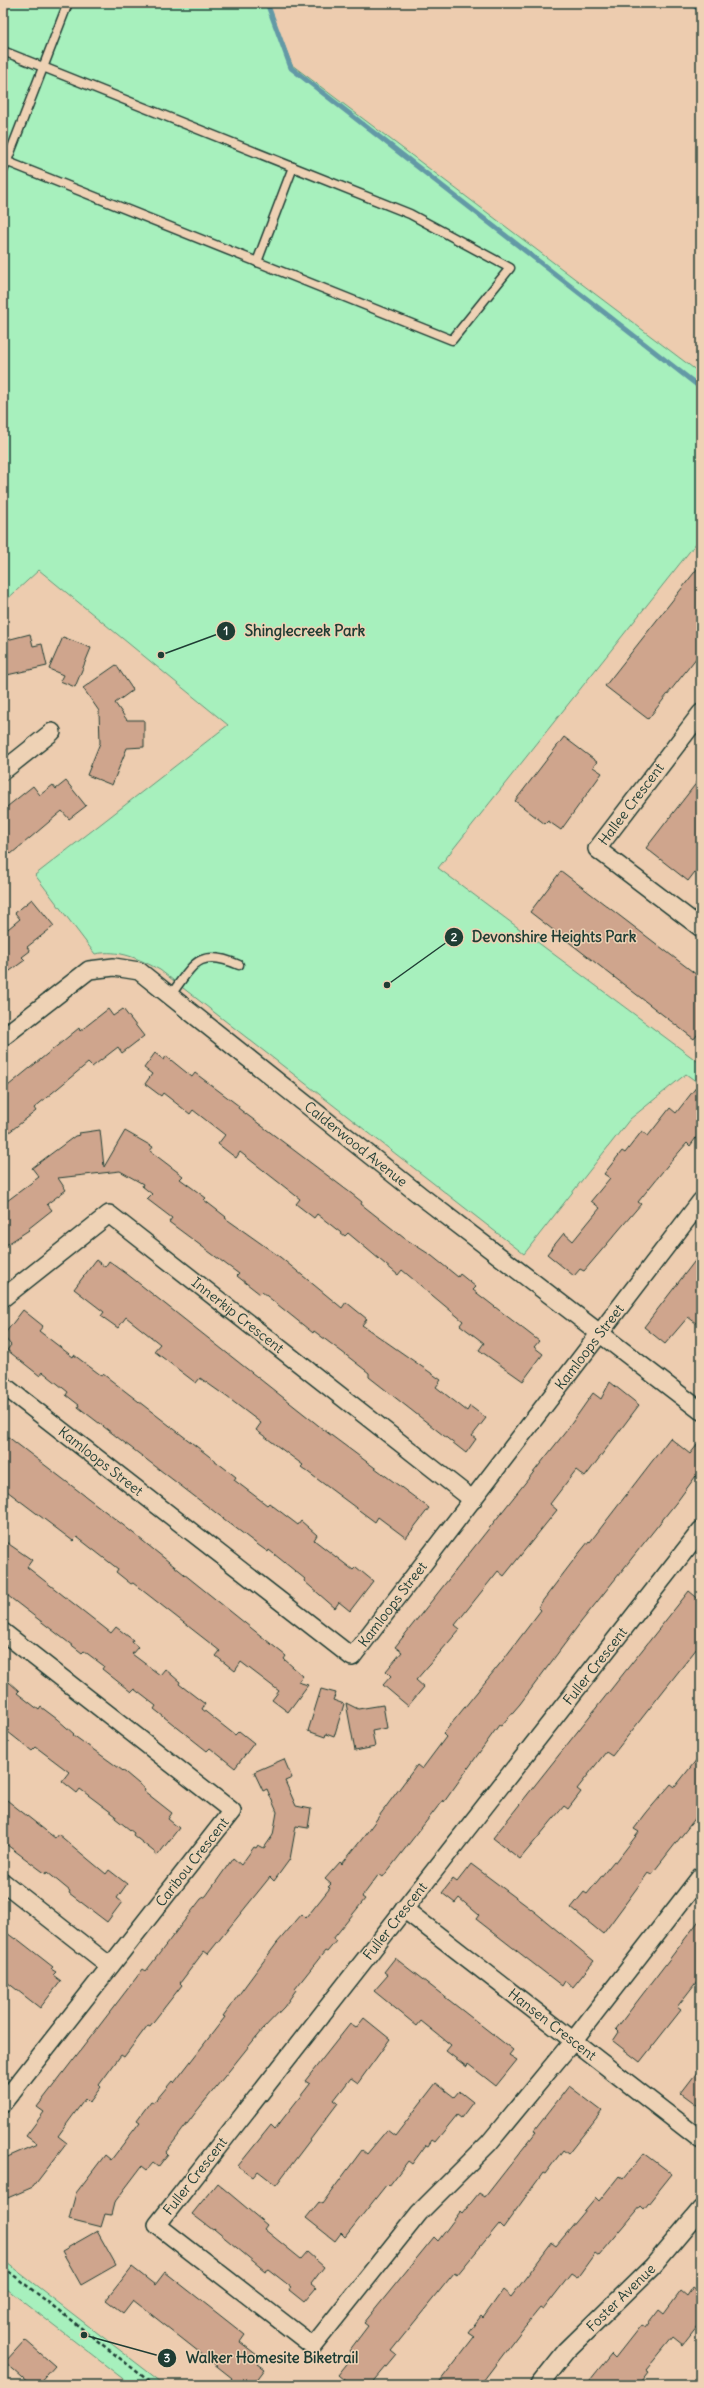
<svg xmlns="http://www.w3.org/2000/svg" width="704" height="2388" font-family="Delius,sans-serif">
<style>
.green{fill:#a7f0bd;stroke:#639678}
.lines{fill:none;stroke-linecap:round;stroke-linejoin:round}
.stream{stroke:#6399a6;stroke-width:5}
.building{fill:#cfa58d;stroke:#1f3d34}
.service-casing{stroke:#1f3d34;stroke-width:11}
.minor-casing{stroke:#1f3d34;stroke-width:20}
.path{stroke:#1f3d34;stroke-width:2.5;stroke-dasharray:4 3;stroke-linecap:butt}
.service{stroke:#eed2b5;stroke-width:8}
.minor{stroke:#eed2b5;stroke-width:17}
.labels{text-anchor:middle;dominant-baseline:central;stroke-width:3;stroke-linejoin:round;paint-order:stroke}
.street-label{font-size:14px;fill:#1f3d34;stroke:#eed2b5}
.leader{fill:none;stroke:#1f3d34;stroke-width:1.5}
.callout-dot{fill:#1f3d34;stroke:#eed2b5;stroke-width:1.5}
.mark-label{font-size:12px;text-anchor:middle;font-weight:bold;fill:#fff}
.callout-label{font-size:15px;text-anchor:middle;font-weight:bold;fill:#1f3d34;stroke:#eed2b5;stroke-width:3;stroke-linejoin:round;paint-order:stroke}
</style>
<rect width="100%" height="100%" fill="#edccaf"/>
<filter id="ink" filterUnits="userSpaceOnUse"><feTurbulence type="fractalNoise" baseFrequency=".025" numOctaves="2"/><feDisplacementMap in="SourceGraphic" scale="8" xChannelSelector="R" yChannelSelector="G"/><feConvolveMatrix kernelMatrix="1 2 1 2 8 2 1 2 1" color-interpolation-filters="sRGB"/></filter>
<g filter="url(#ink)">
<!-- green -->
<g class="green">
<path d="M3,3h265l24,62 409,309v163l-263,331 263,196v21l-15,-11 -56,45 -106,135 -364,-284c-21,-11 -40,-21 -65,-16l-60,-79 193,-150 -189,-155 -36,33z"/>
<polygon points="3,2260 165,2385 131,2385 3,2286"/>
</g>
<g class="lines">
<!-- stream -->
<g class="stream">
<polyline points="267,3 291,68 701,388"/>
<polyline points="691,3 701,11"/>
</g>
</g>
<!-- building -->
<g class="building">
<polygon points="701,564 701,652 648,719 605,686"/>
<polygon points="30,634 33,646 42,644 47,666 7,675 3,657 3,641"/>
<polygon points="63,637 91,648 75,687 60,681 63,675 49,669"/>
<polygon points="116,665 133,690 115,703 127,720 144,720 144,747 127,748 112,785 87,775 100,743 99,711 83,688"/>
<polygon points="564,737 597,762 593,767 602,773 561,830 548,821 545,824 515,801"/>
<polygon points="701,777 701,864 688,881 646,848"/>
<polygon points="66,781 86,806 69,819 62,811 11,854 3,845 3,810 33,786 40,795 53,785 56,789"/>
<polygon points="561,871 701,978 701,1030 694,1039 530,912"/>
<polygon points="32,899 54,926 27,947 30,951 22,957 25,960 3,976 3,933 20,919 15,913"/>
<polygon points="108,1009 113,1016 123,1009 144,1036 122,1053 118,1047 92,1067 88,1063 34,1108 36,1111 3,1137 3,1090 79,1028 80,1031"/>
<polygon points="155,1053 164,1060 166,1056 192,1077 195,1073 239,1106 238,1108 352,1194 362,1202 361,1204 404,1238 432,1256 458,1277 460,1274 476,1287 473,1290 539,1341 534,1347 543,1354 523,1381 479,1350 484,1343 460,1325 463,1321 402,1270 398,1275 348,1233 345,1236 317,1214 314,1218 296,1204 300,1199 240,1152 236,1158 218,1144 225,1135 193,1110 190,1114 163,1093 161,1096 145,1084 152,1074 144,1068"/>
<polygon points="701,1081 701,1131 690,1146 687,1143 667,1166 638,1202 641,1204 584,1271 580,1269 574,1276 547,1254 564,1233 573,1241 600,1208 591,1201 610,1178 604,1174 622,1151 625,1153 642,1131 648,1136 670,1108 676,1113"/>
<polygon points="100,1130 104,1167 125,1131 153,1147 150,1151 183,1176 180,1179 206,1198 204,1200 226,1217 225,1218 280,1257 342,1308 346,1302 367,1319 362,1325 441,1380 436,1387 467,1411 470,1406 486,1418 472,1436 476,1439 466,1453 369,1377 369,1373 342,1352 314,1331 313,1333 262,1292 260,1294 237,1276 239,1274 169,1222 172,1218 147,1199 152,1194 142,1186 143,1184 120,1171 58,1178 66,1190 47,1204 52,1210 28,1229 29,1230 3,1247 3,1204 39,1177 32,1168 75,1136 80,1135 79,1133"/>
<polygon points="701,1253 701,1327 688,1317 665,1344 644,1327"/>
<polygon points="96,1260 105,1267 109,1261 127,1274 328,1433 429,1508 406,1538 378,1517 375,1522 301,1467 303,1465 256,1430 261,1423 227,1397 200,1378 196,1383 154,1351 160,1344 126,1317 118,1328 101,1316 104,1312 74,1289"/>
<polygon points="23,1310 43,1326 39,1331 73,1357 74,1355 102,1376 103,1374 236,1477 234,1480 267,1505 269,1503 298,1525 301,1521 317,1535 314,1540 353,1570 356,1567 373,1581 350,1611 339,1602 335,1608 304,1581 305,1579 269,1550 268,1552 254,1542 78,1407 79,1405 66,1395 68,1392 43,1372 40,1376 7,1350 11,1345 3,1336"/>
<polygon points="610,1382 639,1405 585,1477 576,1470 550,1504 557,1510 504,1576 498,1571 455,1625 460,1629 416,1680 424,1687 408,1706 383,1685 391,1676 386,1671 402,1652 395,1647 567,1430 593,1393 601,1399"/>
<polygon points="3,1433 123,1525 286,1656 284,1659 303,1676 298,1682 308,1685 288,1712 272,1700 279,1691 241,1662 235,1671 216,1656 220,1651 133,1583 131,1584 116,1572 118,1569 77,1537 73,1541 3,1488"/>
<polygon points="670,1438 690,1454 701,1440 701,1469 679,1499 581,1622 520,1704 501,1726 499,1725 444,1802 443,1800 383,1877 379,1874 362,1897 365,1899 333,1939 336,1941 327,1952 325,1951 295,1989 296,1990 284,2007 261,2031 196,2112 166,2152 168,2154 158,2167 153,2163 147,2170 142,2166 114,2203 111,2215 105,2214 101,2227 69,2219 76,2193 105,2155 111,2160 140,2122 137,2120 151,2101 153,2102 157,2099 172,2081 174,2083 225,2017 223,2016 277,1943 302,1914 306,1918 330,1888 328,1887 331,1884 325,1879 340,1862 342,1864 362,1839 417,1765 422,1769 446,1737 443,1734 503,1660 541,1610 538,1607 576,1557 589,1541 590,1542"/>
<polygon points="3,1540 32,1560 27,1567 111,1633 116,1627 133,1640 132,1642 138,1647 132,1654 160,1675 165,1669 180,1682 179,1684 205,1704 202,1709 235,1735 239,1731 254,1743 235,1768 210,1748 207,1751 154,1709 156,1706 134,1689 131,1692 102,1669 104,1666 84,1651 82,1653 3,1592"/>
<polygon points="689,1591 701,1601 701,1643 612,1756 606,1752 577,1789 581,1792 568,1809 564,1806 520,1859 493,1838"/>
<polygon points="3,1682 7,1685 9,1682 19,1691 17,1693 39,1710 41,1707 57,1719 74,1734 73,1735 126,1773 145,1789 144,1791 172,1813 168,1819 179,1828 158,1855 133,1835 134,1833 115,1818 116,1816 80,1789 77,1793 62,1781 69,1772 36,1747 32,1751 3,1728"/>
<polygon points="321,1689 336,1693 333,1700 344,1704 334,1737 326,1734 325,1737 308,1731"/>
<polygon points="346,1703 358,1709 383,1705 387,1728 372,1731 375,1747 355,1751"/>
<polygon points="701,1754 701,1811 651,1875 648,1873 603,1934 571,1908 584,1892 587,1894 614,1861 616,1862 639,1832 634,1829 647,1812 671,1784 675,1787"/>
<polygon points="284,1759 292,1778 285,1781 296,1806 311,1809 308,1828 296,1826 290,1859 274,1881 270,1877 208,1954 204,1951 180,1983 182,1985 150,2026 148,2025 124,2057 121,2055 99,2085 101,2087 89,2103 85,2099 58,2136 67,2143 33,2187 3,2200 3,2159 37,2144 26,2136 44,2112 37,2107 143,1969 146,1971 201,1899 206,1896 233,1858 241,1865 254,1847 256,1848 258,1845 264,1848 273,1835 277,1812 267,1789 263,1791 254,1772"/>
<polygon points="3,1797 55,1838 58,1834 106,1874 109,1870 127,1884 117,1898 122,1902 107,1922 69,1893 70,1891 47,1872 46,1874 3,1842"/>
<polygon points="471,1864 535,1912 594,1961 573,1987 565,1981 562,1986 476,1919 479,1915 459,1898 455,1903 442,1893 453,1879 457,1882"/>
<polygon points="701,1918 701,1976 677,2007 681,2010 640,2062 613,2041 619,2032 616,2029"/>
<polygon points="3,1930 15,1939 16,1938 53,1967 51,1969 56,1972 53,1975 61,1981 40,2008 3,1979"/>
<polygon points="395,1958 513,2050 509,2055 517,2060 496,2086 468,2064 467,2067 446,2051 451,2045 421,2021 417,2026 374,1991 388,1975 384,1972"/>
<polygon points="364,2018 390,2039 358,2083 351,2078 334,2100 338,2103 276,2185 258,2171 253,2177 238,2166 271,2125 275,2129 310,2084 305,2081 350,2024 356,2028"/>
<polygon points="701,2067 701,2108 681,2093"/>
<polygon points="436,2083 454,2097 459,2091 473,2102 461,2118 457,2115 435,2142 432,2140 428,2146 426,2145 412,2164 408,2161 389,2186 387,2184 345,2237 341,2233 335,2241 306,2218 319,2202 322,2204 362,2150 367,2154 387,2130 395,2136"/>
<polygon points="569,2086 602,2111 568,2154 563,2150 545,2174 543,2173 503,2228 499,2224 457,2275 454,2273 391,2351 396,2355 371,2385 350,2385 338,2375 354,2355 349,2351 368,2326 364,2323 434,2237 438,2241 460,2212 462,2214 479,2193 485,2197 536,2132 534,2131"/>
<polygon points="644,2153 672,2174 644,2209 641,2206 599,2256 595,2253 577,2278 571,2274 543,2310 540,2308 522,2330 480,2385 437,2385 474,2337 468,2333 481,2316 483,2318 503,2290 511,2297 552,2243 556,2246 596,2198 599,2201 619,2176 623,2179"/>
<polygon points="217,2183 267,2225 264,2229 301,2259 307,2252 324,2267 311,2284 316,2288 304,2302 289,2290 291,2287 268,2269 265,2271 214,2229 213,2230 192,2214"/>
<polygon points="97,2231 116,2265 81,2285 62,2251"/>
<polygon points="132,2267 155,2285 165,2272 245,2335 240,2342 262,2359 258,2364 265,2369 253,2385 227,2385 232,2378 133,2300 123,2313 106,2300"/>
<polygon points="693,2287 701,2293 701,2322 683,2345 673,2337 646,2370 649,2372 639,2385 586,2385 611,2354 615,2358 641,2325 645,2328 659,2310 664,2314 681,2291 687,2296"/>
<polygon points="25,2340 55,2366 38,2385 31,2385 5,2362"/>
</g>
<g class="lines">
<!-- service casing -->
<g class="service-casing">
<g id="service">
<polyline points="3,51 410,214 510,268 452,340 3,160"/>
<polyline points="3,171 68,3"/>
<polyline points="257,262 293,167"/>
<path d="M170,996c23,-31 28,-49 69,-31"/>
</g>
</g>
<!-- minor casing -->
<g class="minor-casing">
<g id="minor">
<polyline points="701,713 597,849 701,928"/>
<polyline points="3,771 52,732"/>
<path id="s1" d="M3,1037l86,-67 25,-3 25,4 282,225 280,215"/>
<path id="s2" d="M3,1298l106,-84 364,286"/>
<path id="s3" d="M3,1385l349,272 349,-456"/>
<polyline points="701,1530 157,2225 313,2346 419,2213 489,2143 573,2041 701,1876"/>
<polyline points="3,1632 232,1811 3,2103"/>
<polyline points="3,1882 110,1966"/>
<path id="s4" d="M404,1909l297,231"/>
<path id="s5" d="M539,2385l27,-34 87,-85 48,-57"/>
</g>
</g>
<!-- path -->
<polyline class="path" points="3,2267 154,2385"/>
<!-- service -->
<use href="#service" class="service"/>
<!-- minor -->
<use href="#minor" class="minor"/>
</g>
</g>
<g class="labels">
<!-- street labels -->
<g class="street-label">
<text transform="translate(631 804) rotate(-53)">Hallee Crescent</text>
<text stroke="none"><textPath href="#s1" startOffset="437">Calderwood Avenue</textPath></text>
<text stroke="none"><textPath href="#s2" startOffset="299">Innerkip Crescent</textPath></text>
<text stroke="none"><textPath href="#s3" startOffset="833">Kamloops Street</textPath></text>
<text stroke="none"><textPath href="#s3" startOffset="124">Kamloops Street</textPath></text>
<text stroke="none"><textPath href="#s3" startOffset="509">Kamloops Street</textPath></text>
<text transform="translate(595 1666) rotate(-52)">Fuller Crescent</text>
<text transform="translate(192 1862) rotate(-52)">Caribou Crescent</text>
<text transform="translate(395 1921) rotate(-52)">Fuller Crescent</text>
<text stroke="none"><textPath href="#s4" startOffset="188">Hansen Crescent</textPath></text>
<text transform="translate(195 2176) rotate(-52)">Fuller Crescent</text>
<text stroke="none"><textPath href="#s5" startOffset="120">Foster Avenue</textPath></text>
</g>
</g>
<!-- callouts -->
<path class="leader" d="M161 655L226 631M387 985L454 937M84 2335L167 2358"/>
<g class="callout-dot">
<circle cx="161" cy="655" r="4"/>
<circle cx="387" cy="985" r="4"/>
<circle cx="84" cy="2335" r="4"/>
<circle cx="226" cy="631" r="10"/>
<circle cx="454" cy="937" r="10"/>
<circle cx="167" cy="2358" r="10"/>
</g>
<g class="mark-label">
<text x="226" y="635">1</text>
<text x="454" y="941">2</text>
<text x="167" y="2362">3</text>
</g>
<g class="callout-label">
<text x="305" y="636">Shinglecreek Park</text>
<text x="554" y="942">Devonshire Heights Park</text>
<text x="272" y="2363">Walker Homesite Biketrail</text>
</g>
<!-- margin -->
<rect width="704" height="2388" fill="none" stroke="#eed2b5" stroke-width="16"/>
<rect x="8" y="8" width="688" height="2372" fill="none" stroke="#1f3d34" stroke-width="1.5" filter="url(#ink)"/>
</svg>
